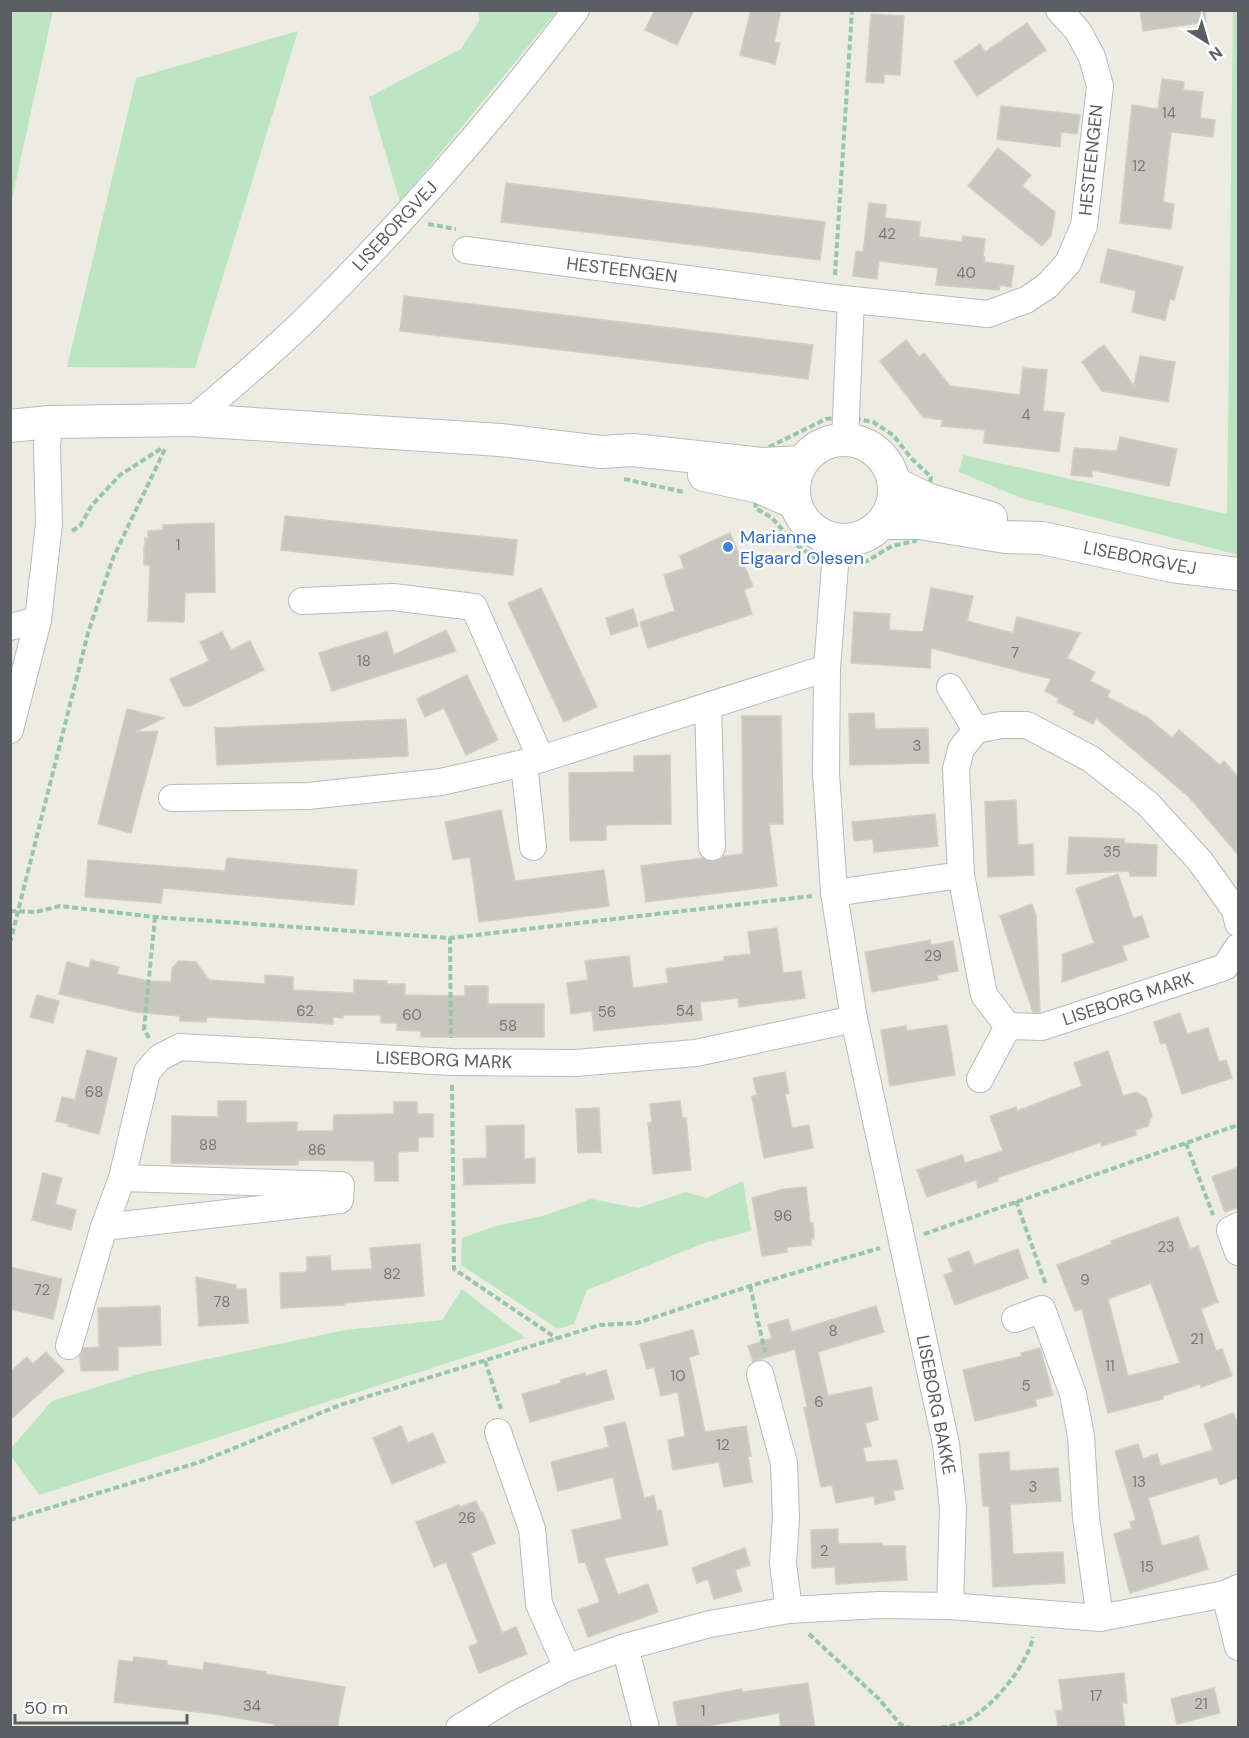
<svg xmlns="http://www.w3.org/2000/svg" width="1249" height="1738" font-family="'DM Sans',sans-serif">
<style>
.green{fill:#bee5c1}
.building{fill:#c8c6bf;stroke:#d2cec1;stroke-width:1.5;fill-rule:evenodd}
.lines{fill:none;stroke-linecap:round;stroke-linejoin:round}
.minor-casing{stroke:#b8babf;stroke-width:28}
.tertiary-casing{stroke:#b8babf;stroke-width:34}
.path{stroke:#97c6a8;stroke-width:4;stroke-dasharray:6 3;stroke-linecap:butt}
.minor{stroke:#fff;stroke-width:26}
.tertiary{stroke:#fff;stroke-width:32}
.shop-dot{fill:#3f7fe0;stroke:#fff;stroke-width:2}
.labels{text-anchor:middle;dominant-baseline:central;stroke-width:5;stroke-linejoin:round;paint-order:stroke}
.number-label{font-size:15px;fill:#76787a}
.street-label{font-size:18px;fill:#5b5e63;stroke:#fff}
.shop-label{font-size:18px;fill:#366cbe;stroke:#fff;text-anchor:start}
</style>
<rect width="100%" height="100%" fill="#edece2"/>
<!-- green -->
<g class="green">
<polygon points="11,10 53,11 11,203 10,11"/>
<polygon points="478,11 557,11 400,202 369,97 461,49 479,21"/>
<polygon points="1233,11 1238,11 1238,555 1021,498 959,472 963,455 1227,514"/>
<polygon points="298,31 195,368 67,367 136,78"/>
<polygon points="743,1181 751,1231 704,1243 587,1290 574,1324 558,1329 461,1265 462,1238 496,1226 543,1216 591,1199 638,1208 686,1192 706,1198"/>
<polygon points="462,1289 525,1338 39,1495 11,1456 11,1448 52,1401 142,1373 345,1330 442,1320"/>
</g>
<!-- building -->
<g class="building">
<polygon points="655,10 694,10 677,45 645,30"/>
<polygon points="751,10 781,10 774,42 780,43 775,64 740,55"/>
<polygon points="1140,10 1205,10 1206,22 1143,31"/>
<polygon points="871,14 904,16 900,75 884,74 884,83 866,82"/>
<polygon points="1027,23 1046,50 977,96 954,62 980,44 985,52"/>
<polygon points="1162,79 1184,82 1183,90 1203,92 1200,118 1215,120 1213,137 1171,132 1163,202 1174,204 1171,229 1120,223 1132,105 1158,109"/>
<polygon points="1001,106 1080,115 1077,134 1061,132 1060,147 997,139"/>
<polygon points="998,148 1031,175 1022,186 1055,212 1051,236 1042,246 968,186"/>
<polygon points="506,183 825,222 820,260 501,222"/>
<polygon points="869,203 886,205 885,218 920,222 919,237 962,242 963,236 985,239 983,257 985,257 984,262 1014,266 1011,287 1000,285 999,290 936,285 938,268 879,261 877,279 853,276 856,251 863,252"/>
<polygon points="1108,249 1183,267 1174,300 1170,299 1165,320 1132,312 1136,291 1100,282"/>
<polygon points="404,296 813,345 808,379 400,331"/>
<polygon points="906,340 919,357 924,353 950,386 1020,395 1023,368 1047,370 1043,411 1064,413 1059,452 984,443 985,430 941,426 943,420 923,417 880,361"/>
<polygon points="1104,345 1134,386 1140,356 1175,362 1168,402 1102,391 1082,362"/>
<polygon points="1120,437 1177,449 1169,486 1092,470 1092,477 1071,475 1074,448 1117,451"/>
<polygon points="285,516 517,540 513,575 281,550"/>
<polygon points="214,523 215,592 185,593 184,622 148,621 150,565 144,565 144,546 145,546 145,538 148,539 148,531 163,530 163,525"/>
<polygon points="730,533 753,586 744,590 752,614 648,648 640,622 675,611 664,575 684,568 680,556"/>
<polygon points="541,588 597,707 564,722 508,603"/>
<polygon points="931,588 973,596 967,621 1013,633 1017,617 1080,633 1067,658 1095,672 1090,681 1110,691 1107,697 1148,718 1172,738 1179,730 1220,765 1224,761 1239,778 1239,856 1189,797 1096,718 1093,724 1073,714 1075,711 1057,702 1059,698 1045,691 1051,679 931,648 930,668 851,663 854,612 890,614 889,630 923,632"/>
<polygon points="633,609 638,626 611,635 606,618"/>
<polygon points="446,630 456,651 332,691 319,653 387,632 394,655"/>
<polygon points="222,632 231,650 250,641 264,670 190,706 183,706 170,679 209,661 200,642"/>
<polygon points="467,675 498,740 466,755 444,708 425,717 417,699"/>
<polygon points="127,709 164,718 135,732 158,731 131,833 98,824"/>
<polygon points="874,713 875,729 928,728 929,763 850,765 849,714"/>
<polygon points="742,716 781,716 783,824 769,824 777,886 646,902 641,866 703,858 713,862 724,856 743,854"/>
<polygon points="406,719 408,756 217,765 215,728"/>
<polygon points="670,755 671,824 606,825 606,840 570,841 569,773 634,772 634,756"/>
<polygon points="1016,800 1018,845 1033,844 1034,875 988,877 985,802"/>
<polygon points="501,810 515,881 604,870 609,906 479,922 470,857 453,860 445,822"/>
<polygon points="935,814 938,846 874,852 873,839 854,841 852,822"/>
<polygon points="1069,837 1124,839 1124,843 1157,845 1156,876 1130,876 1129,871 1067,874"/>
<polygon points="227,858 357,870 354,905 163,888 161,903 85,897 88,860 225,871"/>
<polygon points="1118,874 1133,918 1142,916 1149,937 1122,946 1127,960 1062,982 1063,954 1094,943 1076,889"/>
<polygon points="1032,904 1036,916 1040,1012 1033,1012 1000,916"/>
<polygon points="777,928 783,973 801,971 805,998 739,1007 738,998 700,1002 702,1020 594,1031 592,1011 571,1014 567,983 588,980 585,961 629,956 633,988 668,983 666,969 724,961 724,957 751,954 748,932"/>
<polygon points="930,940 931,945 953,941 958,971 937,975 938,980 872,992 865,952"/>
<polygon points="91,960 119,967 117,974 149,981 171,982 172,968 179,961 196,962 209,980 265,984 265,975 293,977 293,990 354,993 354,980 387,981 387,984 405,984 405,995 465,996 465,986 488,986 488,1004 544,1004 544,1037 421,1037 421,1031 397,1030 397,1023 381,1023 381,1015 343,1015 343,1018 333,1017 333,1024 207,1017 206,1022 180,1021 180,1016 135,1012 59,994 67,962 89,968"/>
<polygon points="37,995 59,1001 53,1023 30,1017"/>
<polygon points="1180,1013 1187,1034 1208,1028 1219,1062 1226,1060 1232,1078 1182,1094 1166,1043 1161,1044 1154,1022"/>
<polygon points="947,1025 955,1075 890,1086 881,1030 906,1026 906,1031"/>
<polygon points="87,1050 117,1058 99,1134 68,1126 69,1124 56,1121 62,1097 75,1100"/>
<polygon points="1108,1051 1123,1096 1136,1092 1146,1098 1152,1115 1148,1126 1135,1130 1136,1135 1102,1146 1101,1142 997,1178 998,1181 978,1188 976,1180 927,1197 917,1170 962,1155 965,1163 1003,1151 990,1116 1016,1107 1017,1111 1082,1086 1074,1063"/>
<polygon points="785,1072 789,1093 785,1094 792,1128 809,1125 813,1148 764,1158 752,1097 757,1095 753,1078"/>
<polygon points="218,1101 246,1101 246,1123 297,1122 297,1131 333,1131 334,1115 394,1114 394,1102 417,1102 417,1114 433,1114 433,1137 418,1137 418,1151 398,1152 398,1181 375,1181 374,1161 298,1160 298,1165 245,1165 171,1163 172,1116 218,1117"/>
<polygon points="680,1101 682,1118 686,1118 691,1170 653,1174 648,1123 652,1122 650,1104"/>
<polygon points="599,1108 601,1152 578,1153 576,1109"/>
<polygon points="524,1125 524,1159 535,1158 535,1183 464,1185 463,1159 487,1158 486,1126"/>
<polygon points="1239,1167 1239,1207 1225,1212 1212,1177"/>
<polygon points="43,1173 62,1178 55,1204 76,1210 71,1230 32,1220"/>
<polygon points="806,1187 810,1223 813,1223 814,1239 811,1239 811,1245 787,1247 787,1252 762,1256 752,1198 784,1189"/>
<path d="M1178,1217l12,32 8,-3 20,56 -17,7 15,42 6,-2 10,27 -31,11 -1,-3 -37,12v3l-55,14 -26,-104 -7,2 -18,-46 55,-21 -1,-3zM1151,1283l29,80 -52,13 -20,-77z"/>
<polygon points="420,1244 424,1296 344,1303 344,1305 281,1308 280,1273 307,1272 307,1257 330,1256 331,1271 372,1269 370,1248"/>
<polygon points="1018,1249 1028,1278 955,1305 944,1275 953,1272 948,1259 969,1251 974,1265"/>
<polygon points="10,1267 62,1279 53,1319 10,1309"/>
<polygon points="196,1277 236,1285 236,1289 246,1289 248,1323 199,1326"/>
<polygon points="160,1306 161,1345 118,1347 118,1370 81,1371 80,1356 84,1348 99,1347 98,1308"/>
<polygon points="876,1306 884,1332 818,1352 828,1396 871,1387 878,1420 865,1423 871,1446 863,1448 866,1462 897,1460 903,1489 893,1491 895,1500 875,1504 874,1496 836,1503 832,1485 821,1487 804,1408 807,1407 795,1349 753,1361 748,1346 772,1338 768,1325 788,1319 792,1332"/>
<polygon points="693,1330 699,1354 689,1357 705,1432 746,1426 751,1456 748,1456 752,1482 724,1487 719,1462 673,1470 668,1440 685,1436 678,1392 661,1396 654,1367 647,1369 640,1344"/>
<polygon points="1040,1348 1053,1395 1035,1400 1037,1406 975,1421 963,1370 1022,1356 1021,1353"/>
<polygon points="46,1352 64,1371 10,1420 10,1372 27,1357 33,1364"/>
<polygon points="606,1370 614,1399 530,1422 522,1394 561,1383 560,1380 585,1373 586,1376"/>
<polygon points="1233,1413 1239,1427 1239,1477 1220,1485 1217,1477 1148,1498 1162,1546 1198,1536 1208,1569 1130,1593 1114,1534 1132,1528 1130,1522 1136,1520 1115,1451 1138,1444 1143,1459 1157,1454 1161,1466 1213,1450 1204,1424"/>
<polygon points="625,1422 644,1498 654,1496 657,1511 661,1510 668,1545 604,1558 618,1595 648,1584 658,1612 588,1637 578,1610 600,1602 585,1562 579,1563 572,1530 622,1519 613,1477 558,1491 551,1462 609,1447 604,1427"/>
<polygon points="401,1426 408,1443 433,1433 445,1462 392,1484 373,1438"/>
<polygon points="1009,1452 1010,1471 1058,1468 1061,1501 1010,1504 1013,1554 1063,1552 1065,1583 993,1587 989,1506 983,1506 979,1454"/>
<polygon points="476,1501 481,1513 483,1512 495,1543 471,1553 502,1633 516,1627 527,1654 479,1673 469,1647 478,1643 446,1562 434,1567 416,1522 459,1505 460,1507"/>
<polygon points="838,1529 838,1544 882,1543 883,1546 905,1546 907,1580 836,1584 835,1567 812,1568 811,1530"/>
<polygon points="745,1548 750,1565 735,1570 742,1591 714,1599 708,1579 697,1583 692,1568"/>
<polygon points="134,1657 167,1661 167,1665 203,1670 204,1662 266,1672 266,1674 345,1687 337,1728 273,1728 274,1724 214,1714 114,1702 119,1660 133,1662"/>
<polygon points="1124,1673 1127,1703 1122,1703 1125,1728 1058,1728 1056,1711 1063,1710 1059,1680"/>
<polygon points="808,1683 815,1728 781,1728 779,1713 696,1728 678,1728 673,1702 742,1689 742,1692"/>
<polygon points="1214,1688 1220,1713 1177,1724 1171,1699"/>
</g>
<g class="lines">
<!-- minor casing -->
<g class="minor-casing">
<g id="minor">
<polyline points="466,250 834,298 969,312 988,314 1026,300 1047,286 1068,263 1084,226 1100,86 1092,57 1078,31 1059,10"/>
<path d="M192,420c38,-33 79,-66 115,-102 97,-96 187,-199 269,-308"/>
<polyline points="845,440 851,300"/>
<polyline points="837,540 827,668 826,773 834,893 854,1019 946,1444 953,1508 950,1606"/>
<polyline points="302,601 393,597 474,607 541,759"/>
<polyline points="10,627 38,620 49,524 47,446 49,422"/>
<polyline points="950,687 976,730"/>
<polyline points="708,706 712,847"/>
<polyline points="10,730 38,620"/>
<polyline points="524,763 533,847"/>
<polyline points="172,798 308,796 441,782 541,759 827,668"/>
<polyline points="834,893 961,875"/>
<polyline points="1238,923 1235,910 1200,861 1148,804 1091,759 1027,725 1001,725 976,730 961,749 956,769 961,875 984,995 1008,1026 1042,1027 1225,967 1238,947"/>
<polyline points="980,1079 1008,1026"/>
<polyline points="1238,1226 1230,1230 1238,1252"/>
<polyline points="104,1227 340,1200 341,1185 122,1178"/>
<polyline points="1015,1319 1042,1309 1073,1394 1081,1436 1086,1518 1100,1618"/>
<polyline points="69,1346 104,1227 122,1178 147,1072 159,1058 180,1047 452,1062 575,1063 696,1053 854,1019"/>
<polyline points="760,1374 784,1463 786,1518 783,1563 789,1610"/>
<polyline points="498,1432 532,1529 539,1604 567,1668"/>
<polyline points="1225,1594 1238,1647"/>
<polyline points="625,1647 646,1728"/>
<polyline points="459,1728 510,1697 567,1668 625,1647 710,1624 789,1610 879,1605 950,1606 1100,1618 1225,1594 1238,1588"/>
</g>
</g>
<!-- tertiary casing -->
<g class="tertiary-casing">
<g id="tertiary">
<polyline points="10,426 49,422 192,420 500,440 601,452 633,450 763,464 802,462"/>
<circle cx="844" cy="490" r="50"/>
<polyline points="704,475 759,487 795,503"/>
<polyline points="894,483 927,499 991,518"/>
<polyline points="883,523 920,523 1005,537 1042,538 1172,566 1238,574"/>
</g>
</g>
<!-- path -->
<g class="path">
<polyline points="428,224 456,229"/>
<polyline points="835,275 852,10"/>
<polygon points="846,417 873,422 893,435 912,459 931,477 927,499 915,541 892,546 862,564 835,564 818,560 795,544 771,517 755,508 767,448 826,419"/>
<polyline points="624,479 684,492"/>
<polyline points="72,531 80,526 92,505 120,475 162,448"/>
<polyline points="10,911 36,912 60,906 155,917 450,938 812,896"/>
<polyline points="450,938 451,1038"/>
<polyline points="10,943 88,633 113,558 166,447"/>
<polyline points="149,1038 144,1029 155,917"/>
<polyline points="452,1085 454,1269 556,1338"/>
<polyline points="1186,1143 1213,1215"/>
<polyline points="1016,1201 1046,1285"/>
<polyline points="924,1234 1238,1125"/>
<polyline points="750,1286 765,1352"/>
<polyline points="485,1361 501,1409"/>
<polyline points="10,1520 200,1462 340,1405 600,1325 637,1323 750,1286 880,1248"/>
<polyline points="809,1634 879,1699 900,1724 909,1728"/>
<path d="M941,1728c8,-2 20,-4 27,-8 25,-13 60,-56 65,-83"/>
</g>
<!-- minor -->
<use href="#minor" class="minor"/>
<!-- tertiary -->
<use href="#tertiary" class="tertiary"/>
</g>
<!-- markers -->
<circle class="shop-dot" cx="728" cy="547" r="6"/>
<g class="labels">
<!-- number labels -->
<g class="number-label">
<text x="1169" y="113">14</text>
<text x="1139" y="166">12</text>
<text x="887" y="234">42</text>
<text x="966" y="273">40</text>
<text x="1026" y="415">4</text>
<text x="178" y="545">1</text>
<text x="1015" y="653">7</text>
<text x="364" y="661">18</text>
<text x="917" y="746">3</text>
<text x="1112" y="852">35</text>
<text x="933" y="956">29</text>
<text x="305" y="1011">62</text>
<text x="685" y="1011">54</text>
<text x="607" y="1012">56</text>
<text x="412" y="1015">60</text>
<text x="508" y="1026">58</text>
<text x="94" y="1092">68</text>
<text x="208" y="1145">88</text>
<text x="317" y="1150">86</text>
<text x="783" y="1216">96</text>
<text x="1166" y="1247">23</text>
<text x="392" y="1274">82</text>
<text x="1085" y="1280">9</text>
<text x="42" y="1290">72</text>
<text x="222" y="1302">78</text>
<text x="833" y="1331">8</text>
<text x="1197" y="1339">21</text>
<text x="1110" y="1366">11</text>
<text x="678" y="1376">10</text>
<text x="1026" y="1386">5</text>
<text x="819" y="1402">6</text>
<text x="723" y="1445">12</text>
<text x="1139" y="1482">13</text>
<text x="1033" y="1487">3</text>
<text x="467" y="1518">26</text>
<text x="824" y="1551">2</text>
<text x="1147" y="1567">15</text>
<text x="1096" y="1696">17</text>
<text x="1201" y="1704">21</text>
<text x="252" y="1706">34</text>
<text x="703" y="1711">1</text>
</g>
<!-- street labels -->
<g class="street-label">
<text transform="translate(1091 160) rotate(-84)">HESTEENGEN</text>
<text transform="translate(395 226) rotate(-47)">LISEBORGVEJ</text>
<text transform="translate(622 270) rotate(7)">HESTEENGEN</text>
<text transform="translate(1140 558) rotate(11)">LISEBORGVEJ</text>
<text transform="translate(1128 999) rotate(-18)">LISEBORG MARK</text>
<text transform="translate(444 1060) rotate(2)">LISEBORG MARK</text>
<text transform="translate(936 1405) rotate(79)">LISEBORG BAKKE</text>
</g>
<!-- shop labels -->
<g class="shop-label">
<text x="740" y="537">Marianne<tspan x="740" dy="21">Elgaard Olesen</tspan></text>
</g>
</g>
<!-- border -->
<rect width="1249" height="1738" fill="none" stroke="#5b5e63" stroke-width="24"/>
<!-- north arrow -->
<g transform="translate(1207 42) rotate(143)" stroke="#ffffff" stroke-width="4.5" paint-order="stroke">
<path d="M0-4.5L10 22L0 15L-10 22Z" fill="#5b5e63"/>
<text y="-9" font-size="16" font-weight="bold" text-anchor="middle" fill="#5b5e63">N</text>
</g>
<!-- scale -->
<path d="M15 1714v9h172v-9" fill="none" stroke="#5b5e63" stroke-width="3"/>
<text x="24" y="1714" font-size="18" fill="#5b5e63" stroke="#ffffff" stroke-width="4.5" paint-order="stroke">50 m</text>
</svg>
